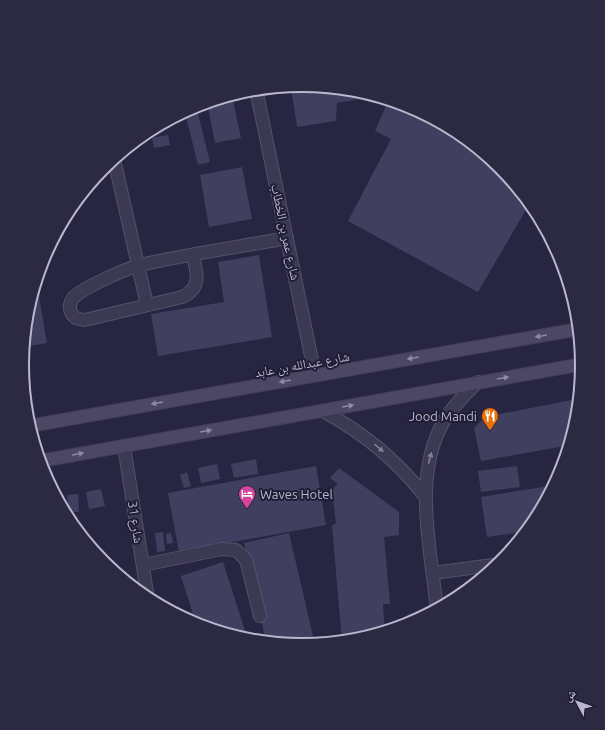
<svg xmlns="http://www.w3.org/2000/svg" width="605" height="730" font-family="Ubuntu,'Noto Naskh Arabic',sans-serif">
<style>
.building{fill:#413f60}
.lines{fill:none;stroke-linecap:round;stroke-linejoin:round}
.service-casing{stroke:#545269;stroke-width:14}
.minor-casing{stroke:#545269;stroke-width:14}
.secondary-casing{stroke:#424058;stroke-width:14}
.service{stroke:#3b3a52;stroke-width:12}
.minor{stroke:#3b3a52;stroke-width:12}
.secondary{stroke:#4b4765;stroke-width:12}
.oneway{fill:#8d8aa3}
.oneway2{fill:#807f95}
.labels{text-anchor:middle;dominant-baseline:central;stroke-width:4;stroke-linejoin:round;paint-order:stroke}
.street-label{font-size:13px;fill:#b9b7cc;stroke:#201e37}
.poi-label{font-size:13px;fill:#b9b7cc;stroke:#201e37;text-anchor:end}
.rim{fill:none;stroke:#b9b7cc;stroke-width:2}
</style>
<rect width="100%" height="100%" fill="#272542"/>
<!-- building -->
<g class="building">
<polygon points="303,85 357,90 358,99 337,103 336,121 297,127 291,86"/>
<polygon points="232,95 241,138 215,143 207,102"/>
<polygon points="383,98 410,106 459,132 501,167 538,214 527,208 478,292 348,221 391,139 375,131 388,101"/>
<polygon points="197,110 210,162 198,165 185,113"/>
<polygon points="168,135 170,145 154,148 152,138"/>
<polygon points="242,167 252,219 209,227 200,175"/>
<polygon points="259,255 272,337 158,356 151,314 224,302 218,262"/>
<polygon points="38,291 47,343 29,346 26,328 27,310 33,292"/>
<polygon points="572,400 576,425 570,445 481,461 474,428 485,417"/>
<polygon points="256,459 258,474 234,478 231,464"/>
<polygon points="217,464 220,479 201,483 198,468"/>
<polygon points="316,466 326,525 179,552 168,493"/>
<polygon points="517,466 520,487 481,492 478,471"/>
<polygon points="339,468 399,512 399,535 384,537 390,604 383,604 385,632 360,639 342,641 332,526 336,523 332,489 338,484 330,478"/>
<polygon points="187,472 191,486 184,488 180,475"/>
<polygon points="555,485 536,521 528,531 487,537 481,497"/>
<polygon points="101,489 105,506 89,509 86,492"/>
<polygon points="78,494 79,512 68,512 67,495"/>
<polygon points="163,532 165,551 157,552 155,533"/>
<polygon points="171,533 173,543 167,544 166,534"/>
<polygon points="289,533 313,636 282,643 266,642 244,543"/>
<polygon points="223,562 248,640 196,624 181,576"/>
<polygon points="417,616 418,620 401,627 400,619"/>
</g>
<g class="lines">
<!-- service casing -->
<g class="service-casing">
<g id="service">
<polyline points="143,565 222,549 236,550 246,560 260,616"/>
<polyline points="433,573 500,564"/>
</g>
</g>
<!-- minor casing -->
<g class="minor-casing">
<g id="minor">
<polyline points="256,89 315,375"/>
<polyline points="114,159 147,305"/>
<path d="M193,255c4,18 9,33 -11,42l-97,23c-6,-1 -10,-1 -13,-6 -4,-6 -2,-12 2,-17 11,-10 51,-28 66,-32 48,-11 98,-18 147,-27"/>
<path d="M323,411c42,23 72,48 102,85"/>
<polyline points="124,446 148,599"/>
<path d="M437,610c-6,-60 -25,-135 7,-189 9,-15 21,-27 34,-39"/>
</g>
</g>
<!-- secondary casing -->
<g class="secondary-casing">
<g id="secondary">
<polyline points="29,426 579,329"/>
<polyline points="40,461 583,364"/>
</g>
</g>
<!-- service -->
<use href="#service" class="service"/>
<!-- minor -->
<use href="#minor" class="minor"/>
<!-- secondary -->
<use href="#secondary" class="secondary"/>
</g>
<!-- one-way arrows -->
<defs><path id="oneway-solid" d="M-6-.8H1V-3.2L6.5 0L1 3.2V.8H-6Z"/></defs>
<g class="oneway">
<use href="#oneway-solid" transform="translate(541 336) rotate(170)"/>
<use href="#oneway-solid" transform="translate(413 358) rotate(170)"/>
<use href="#oneway-solid" transform="translate(503 378) rotate(-10)"/>
<use href="#oneway-solid" transform="translate(285 381) rotate(170)"/>
<use href="#oneway-solid" transform="translate(157 403) rotate(170)"/>
<use href="#oneway-solid" transform="translate(348 406) rotate(-10)"/>
<use href="#oneway-solid" transform="translate(206 431) rotate(-10)"/>
<use href="#oneway-solid" transform="translate(78 454) rotate(-10)"/>
</g>
<g class="oneway2">
<use href="#oneway-solid" transform="translate(379 448) rotate(40)"/>
<use href="#oneway-solid" transform="translate(430 458) rotate(-75)"/>
</g>
<!-- icons -->
<defs>
<g id="restaurant-pin" transform="scale(0.9)"><path d="M0 17L-7.5 6A9.5 9.5 0 1 1 7.5 6Z" fill="#e8710a" stroke="#201e37"/><path d="M-5-6h1v4h1v-4h1v4h1v-4h1v5L-1.5 .5V6h-2V.5L-5-1ZM5-6V6H3V1.5H1.5Q1.5-4 5-6Z" fill="#fff"/></g>
<g id="hotel-pin" transform="scale(0.9)"><path d="M0 17L-7.5 6A9.5 9.5 0 1 1 7.5 6Z" fill="#d1479c" stroke="#201e37"/><path d="M-6-4.5h1.5V1H6V5H4.5V3h-9V5H-6ZM-4 0a1.8 1.8 0 1 1 3.6 0ZM.5 0V-2.5h3Q6-2.5 6 0Z" fill="#fff"/></g>
</defs>
<g fill-rule="evenodd">
<use href="#restaurant-pin" x="490" y="416"/>
<use href="#hotel-pin" x="247" y="494"/>
</g>
<g class="labels">
<!-- street labels -->
<g class="street-label">
<text transform="translate(286 232) rotate(78)">شارع عمر بن الخطاب</text>
<text transform="translate(302 364) rotate(-10)">شارع عبدالله بن عابد</text>
<text transform="translate(136 522) rotate(81)">شارع 31</text>
</g>
<!-- poi labels -->
<g class="poi-label">
<text x="477" y="416">Jood Mandi</text>
<text x="260" y="494" text-anchor="start">Waves Hotel</text>
</g>
</g>
<!-- crop -->
<path d="M0 0H605V730H0ZM29 365a273 273 0 1 1 546 0a273 273 0 1 1-546 0Z" fill="#2c2a43" fill-rule="evenodd"/>
<path class="rim" d="M29 365a273 273 0 1 1 546 0a273 273 0 1 1-546 0Z"/>
<!-- north arrow -->
<g transform="translate(577 702) rotate(311)" stroke="#201e37" stroke-width="3" paint-order="stroke">
<path d="M0-3L7 15L0 10L-7 15Z" fill="#b9b7cc"/>
<text y="-6" font-size="11" font-weight="bold" text-anchor="middle" fill="#b9b7cc">ش</text>
</g>
</svg>
